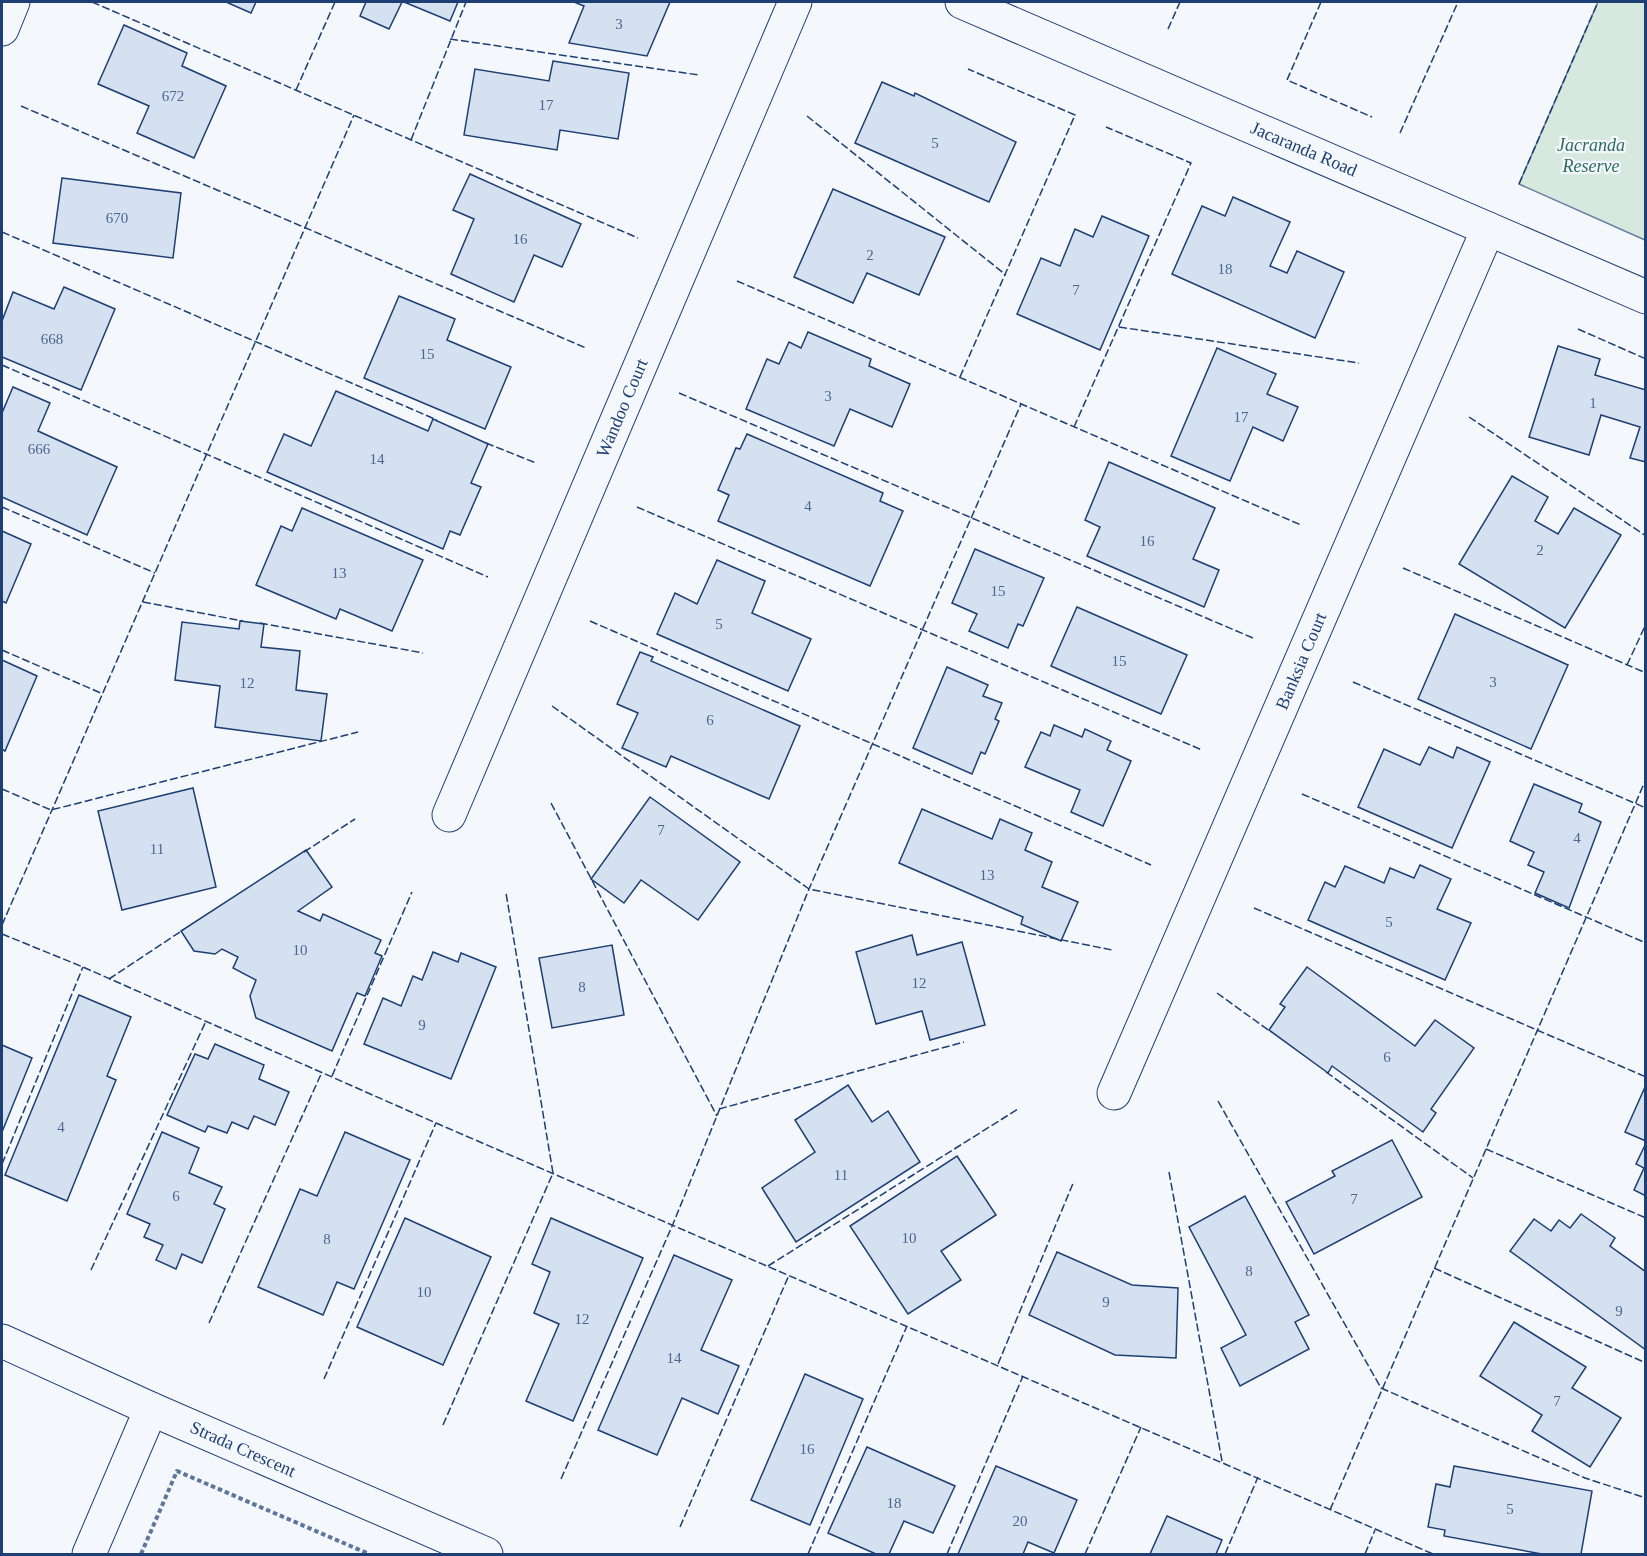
<svg xmlns="http://www.w3.org/2000/svg" width="1647" height="1556" font-family="Georgia,serif">
<style>
.green{fill:#d7e8df;stroke:#687fa3;stroke-width:1.5}
.building{fill:#d5e0f0;stroke:#1d3f73;stroke-width:1.5}
.lines{fill:none;stroke-linecap:round;stroke-linejoin:round}
.street-casing{stroke:#1d3f73;stroke-width:35}
.path{stroke:#5e769c;stroke-width:4;stroke-dasharray:4.5 3;stroke-linecap:butt}
.street{stroke:#f4f7fb;stroke-width:33}
.fence{stroke:#1d3f73;stroke-width:1.5;stroke-dasharray:8 3;stroke-linecap:butt}
.labels{text-anchor:middle;dominant-baseline:central;stroke-width:4.5;stroke-linejoin:round;paint-order:stroke}
.number-label{font-size:15px;fill:#4b6792}
.park-label{font-size:18px;font-style:italic;fill:#2c6c60;stroke:#f4f7fb}
.street-label{font-size:18px;fill:#1d3f73;stroke:#f4f7fb}
</style>
<rect width="100%" height="100%" fill="#f4f7fb"/>
<!-- green -->
<polygon class="green" points="1598,2 1645,2 1645,240 1519,184"/>
<!-- building -->
<g class="building">
<polygon points="226,2 256,2 251,13"/>
<polygon points="366,2 402,2 389,29 360,16"/>
<polygon points="404,2 458,2 450,21"/>
<polygon points="574,2 670,2 647,56 569,43 584,6"/>
<polygon points="124,25 187,53 182,66 226,86 194,158 137,133 149,106 98,84"/>
<polygon points="553,61 629,73 618,139 560,130 557,150 464,135 475,69 549,81"/>
<polygon points="882,82 914,96 915,93 1016,142 989,202 855,143"/>
<polygon points="470,174 581,224 562,267 534,255 514,302 451,274 474,219 453,210"/>
<polygon points="62,178 181,193 173,258 53,243"/>
<polygon points="833,189 945,237 919,295 867,273 853,303 794,277"/>
<polygon points="1233,197 1290,222 1270,266 1287,273 1297,251 1344,272 1315,338 1172,274 1202,206 1225,216"/>
<polygon points="1102,216 1149,236 1100,350 1017,314 1041,258 1060,266 1075,229 1093,237"/>
<polygon points="64,287 115,309 81,390 2,357 2,321 13,292 54,309"/>
<polygon points="399,296 455,319 447,340 511,367 485,429 364,378"/>
<polygon points="808,332 871,359 869,366 910,384 892,427 850,409 834,446 746,409 767,359 779,364 789,342 801,348"/>
<polygon points="1558,346 1600,359 1595,375 1646,390 1646,462 1630,458 1640,427 1601,415 1589,455 1529,437"/>
<polygon points="1217,348 1276,374 1267,394 1298,407 1283,441 1253,427 1230,481 1171,456"/>
<polygon points="13,387 50,403 38,431 117,467 87,535 2,497 2,413"/>
<polygon points="336,391 428,431 433,419 488,444 471,483 481,487 460,535 450,531 443,549 267,472 284,434 311,446"/>
<polygon points="747,434 883,493 880,501 903,511 870,586 718,521 729,495 718,490 736,448 740,449"/>
<polygon points="1109,462 1215,508 1193,559 1219,570 1204,607 1087,556 1100,527 1085,520"/>
<polygon points="1512,476 1548,497 1535,521 1558,534 1574,508 1621,535 1565,628 1459,564"/>
<polygon points="302,508 423,560 392,631 340,609 336,619 256,585 281,526 292,531"/>
<polygon points="2,531 31,544 6,603 2,601"/>
<polygon points="975,549 1044,578 1023,626 1018,624 1008,648 969,631 977,614 952,603"/>
<polygon points="717,560 765,581 752,613 811,639 788,691 657,634 675,593 697,604"/>
<polygon points="1077,607 1187,655 1161,714 1051,666"/>
<polygon points="1455,614 1568,665 1531,749 1418,699"/>
<polygon points="240,621 264,624 261,647 300,651 296,690 327,694 321,741 215,727 220,686 175,680 182,622 239,629"/>
<polygon points="640,652 653,657 651,661 800,726 769,799 671,756 666,767 622,748 638,713 617,704"/>
<polygon points="2,660 37,676 5,751 2,749"/>
<polygon points="947,667 988,685 983,696 1002,703 995,719 999,721 985,754 981,752 972,774 913,748"/>
<polygon points="1054,725 1082,737 1085,729 1111,741 1107,750 1131,761 1103,826 1071,812 1080,790 1025,767 1041,732 1050,736"/>
<polygon points="1429,747 1453,758 1457,747 1490,762 1452,848 1358,807 1384,749 1420,765"/>
<polygon points="1534,784 1582,804 1579,812 1601,822 1569,908 1535,893 1544,872 1528,865 1534,852 1510,841"/>
<polygon points="193,788 216,887 122,910 98,811"/>
<polygon points="650,797 740,862 698,920 641,880 624,903 591,879"/>
<polygon points="922,809 992,839 1000,819 1032,833 1025,850 1052,862 1042,887 1078,902 1061,941 1021,924 1023,917 899,863"/>
<polygon points="306,850 332,887 298,911 320,921 323,914 381,940 375,953 382,956 365,996 357,993 332,1051 256,1018 250,996 256,980 233,968 238,957 222,949 215,954 194,951 181,931"/>
<polygon points="1420,865 1451,879 1437,909 1471,923 1445,980 1308,920 1325,882 1335,887 1345,866 1384,883 1390,868 1414,878"/>
<polygon points="912,935 917,955 962,942 985,1025 930,1040 922,1011 876,1024 856,952"/>
<polygon points="612,945 624,1015 552,1028 539,958"/>
<polygon points="433,952 458,962 461,953 496,967 451,1079 364,1044 383,998 401,1006 413,976 422,980"/>
<polygon points="1307,967 1415,1046 1435,1020 1474,1048 1431,1109 1436,1113 1423,1132 1332,1066 1328,1073 1269,1030 1285,1007 1280,1004"/>
<polygon points="79,995 131,1017 107,1076 116,1080 67,1201 5,1175"/>
<polygon points="215,1044 264,1065 259,1079 289,1092 275,1125 254,1116 248,1129 232,1122 227,1133 208,1126 205,1132 167,1115 195,1054 208,1059"/>
<polygon points="2,1045 32,1058 2,1132"/>
<polygon points="848,1085 872,1122 888,1111 920,1162 796,1242 762,1188 815,1152 795,1120"/>
<polygon points="1645,1087 1646,1087 1646,1141 1625,1132"/>
<polygon points="162,1132 199,1148 189,1173 222,1187 214,1204 225,1209 202,1263 182,1254 176,1269 156,1260 163,1245 144,1237 150,1224 127,1214"/>
<polygon points="345,1132 410,1160 354,1289 337,1282 323,1315 258,1287 300,1189 317,1196"/>
<polygon points="1392,1140 1422,1197 1314,1254 1286,1202 1335,1176 1332,1171"/>
<polygon points="1646,1143 1646,1196 1634,1190 1644,1168 1636,1164"/>
<polygon points="957,1156 996,1215 941,1251 961,1280 908,1314 850,1226"/>
<polygon points="1245,1196 1309,1315 1295,1322 1309,1349 1240,1386 1221,1348 1246,1335 1189,1227"/>
<polygon points="1581,1214 1615,1238 1610,1246 1646,1272 1646,1350 1510,1251 1534,1219 1551,1231 1559,1220 1570,1228"/>
<polygon points="405,1218 491,1257 443,1365 357,1327"/>
<polygon points="551,1218 643,1258 573,1421 526,1401 559,1324 534,1313 550,1272 532,1264"/>
<polygon points="1057,1252 1132,1285 1178,1288 1176,1358 1115,1355 1029,1315"/>
<polygon points="674,1255 732,1280 701,1350 739,1366 718,1414 682,1398 657,1455 598,1430"/>
<polygon points="1514,1322 1586,1367 1572,1388 1621,1418 1590,1467 1532,1431 1542,1415 1480,1376"/>
<polygon points="805,1374 863,1399 810,1525 751,1500"/>
<polygon points="867,1447 955,1486 933,1533 904,1521 889,1554 876,1554 828,1533"/>
<polygon points="996,1466 1077,1500 1054,1553 1028,1542 1023,1554 958,1554"/>
<polygon points="1454,1466 1592,1491 1581,1554 1542,1554 1444,1536 1445,1530 1428,1527 1436,1484 1450,1487"/>
<polygon points="1167,1516 1222,1540 1216,1554 1150,1554"/>
</g>
<g class="lines">
<!-- street casing -->
<g class="street-casing">
<g id="street">
<polyline points="962,2 1646,297"/>
<polyline points="2,29 13,2"/>
<polyline points="449,815 795,2"/>
<polyline points="1114,1093 1488,229"/>
<polyline points="2,1341 151,1409 486,1554"/>
<polyline points="89,1554 151,1409"/>
</g>
</g>
<!-- path -->
<polyline class="path" points="141,1554 177,1471 369,1554"/>
<!-- street -->
<use href="#street" class="street"/>
<!-- fence -->
<g class="fence">
<polyline points="92,2 638,238"/>
<polyline points="1321,2 1287,80 1372,117"/>
<polyline points="1168,29 1180,2"/>
<polyline points="450,39 699,75"/>
<polyline points="296,90 335,2"/>
<polyline points="21,106 586,348"/>
<polyline points="807,116 1006,275"/>
<polyline points="1400,133 1458,2"/>
<polyline points="411,140 466,2"/>
<polyline points="1519,184 1598,2"/>
<polyline points="2,232 437,420"/>
<polyline points="737,281 1301,525"/>
<polyline points="1119,327 1359,363"/>
<polyline points="1578,329 1646,359"/>
<polyline points="2,365 488,577"/>
<polyline points="960,377 1075,115 968,69"/>
<polyline points="679,393 1253,638"/>
<polyline points="1469,417 1646,536"/>
<polyline points="1074,427 1191,163 1106,127"/>
<polyline points="486,443 536,463"/>
<polyline points="2,507 155,573"/>
<polyline points="637,507 1202,750"/>
<polyline points="1403,568 1646,673"/>
<polyline points="143,602 243,621"/>
<polyline points="590,621 1151,865"/>
<polyline points="260,623 423,653"/>
<polyline points="2,650 103,694"/>
<polyline points="1627,665 1646,624"/>
<polyline points="1353,682 1646,808"/>
<polyline points="552,706 809,889 1112,950"/>
<polyline points="2,789 51,810 358,732"/>
<polyline points="1302,794 1646,943"/>
<polyline points="551,803 717,1116"/>
<polyline points="304,852 355,819"/>
<polyline points="1254,908 1646,1077"/>
<polyline points="2,925 354,115"/>
<polyline points="2,934 83,967 436,1123 1433,1554"/>
<polyline points="109,979 183,930"/>
<polyline points="1217,993 1271,1032"/>
<polyline points="1326,1072 1473,1178"/>
<polyline points="332,1076 412,892"/>
<polyline points="1218,1101 1381,1388 1585,1478 1646,1498"/>
<polyline points="719,1109 964,1042"/>
<polyline points="1486,1149 1646,1218"/>
<polyline points="2,1164 83,967"/>
<polyline points="1169,1172 1222,1461"/>
<polyline points="768,1266 1018,1109"/>
<polyline points="1434,1268 1646,1363"/>
<polyline points="91,1270 206,1021"/>
<polyline points="209,1323 322,1072"/>
<polyline points="998,1364 1074,1181"/>
<polyline points="324,1379 436,1123"/>
<polyline points="443,1425 553,1173 506,893"/>
<polyline points="561,1479 673,1224 809,889 1021,404"/>
<polyline points="1330,1510 1646,779"/>
<polyline points="680,1527 789,1275"/>
<polyline points="808,1554 907,1326"/>
<polyline points="947,1554 1023,1376"/>
<polyline points="1085,1554 1141,1427"/>
<polyline points="1225,1554 1258,1477"/>
<polyline points="1365,1554 1375,1530"/>
</g>
</g>
<g class="labels">
<!-- number labels -->
<g class="number-label">
<text x="619" y="24">3</text>
<text x="173" y="96">672</text>
<text x="546" y="105">17</text>
<text x="935" y="143">5</text>
<text x="117" y="218">670</text>
<text x="520" y="239">16</text>
<text x="870" y="255">2</text>
<text x="1225" y="269">18</text>
<text x="1076" y="290">7</text>
<text x="52" y="339">668</text>
<text x="427" y="354">15</text>
<text x="828" y="396">3</text>
<text x="1593" y="403">1</text>
<text x="1241" y="417">17</text>
<text x="39" y="449">666</text>
<text x="377" y="459">14</text>
<text x="808" y="506">4</text>
<text x="1147" y="541">16</text>
<text x="1540" y="550">2</text>
<text x="339" y="573">13</text>
<text x="998" y="591">15</text>
<text x="719" y="624">5</text>
<text x="1119" y="661">15</text>
<text x="1493" y="682">3</text>
<text x="247" y="683">12</text>
<text x="710" y="720">6</text>
<text x="661" y="830">7</text>
<text x="1577" y="838">4</text>
<text x="157" y="849">11</text>
<text x="987" y="875">13</text>
<text x="1389" y="922">5</text>
<text x="300" y="950">10</text>
<text x="919" y="983">12</text>
<text x="582" y="987">8</text>
<text x="422" y="1025">9</text>
<text x="1387" y="1057">6</text>
<text x="61" y="1127">4</text>
<text x="841" y="1175">11</text>
<text x="176" y="1196">6</text>
<text x="1354" y="1199">7</text>
<text x="909" y="1238">10</text>
<text x="327" y="1239">8</text>
<text x="1249" y="1271">8</text>
<text x="424" y="1292">10</text>
<text x="1106" y="1302">9</text>
<text x="1619" y="1311">9</text>
<text x="582" y="1319">12</text>
<text x="674" y="1358">14</text>
<text x="1557" y="1401">7</text>
<text x="807" y="1449">16</text>
<text x="894" y="1503">18</text>
<text x="1510" y="1509">5</text>
<text x="1020" y="1521">20</text>
</g>
<!-- park labels -->
<g class="park-label">
<text x="1591" y="145">Jacranda<tspan x="1591" dy="21">Reserve</tspan></text>
</g>
<!-- street labels -->
<g class="street-label">
<text transform="translate(1304 149) rotate(23)">Jacaranda Road</text>
<text transform="translate(622 408) rotate(-67)">Wandoo Court</text>
<text transform="translate(1301 661) rotate(-67)">Banksia Court</text>
<text transform="translate(243 1449) rotate(24)">Strada Crescent</text>
</g>
</g>
<!-- border -->
<rect width="1647" height="1556" fill="none" stroke="#1d3f73" stroke-width="6"/>
</svg>
